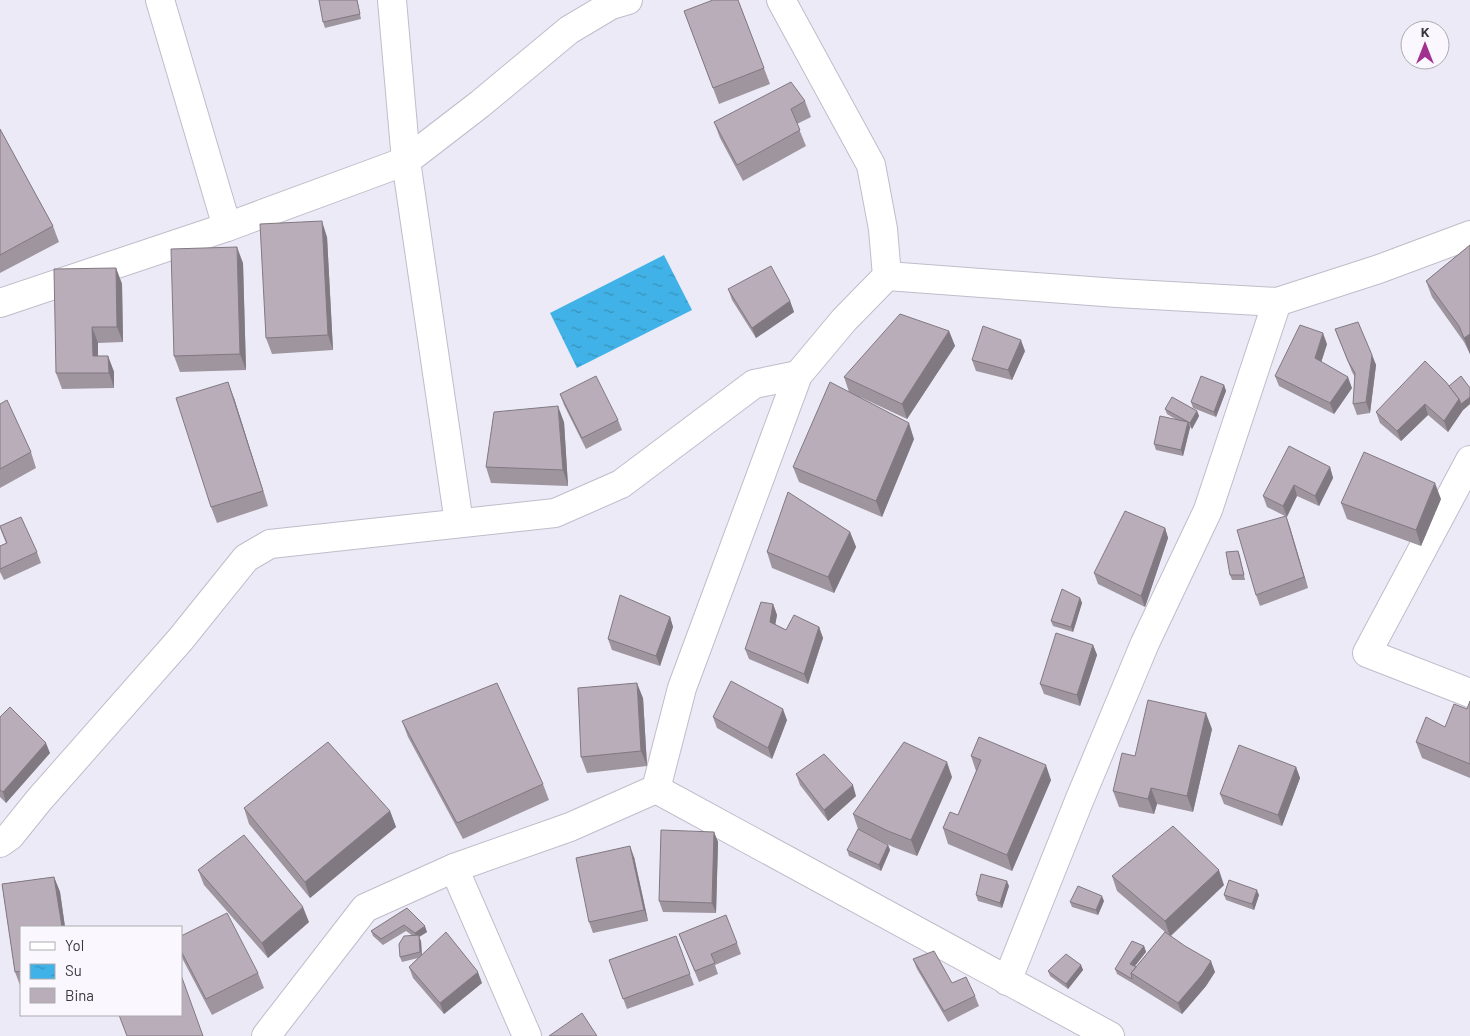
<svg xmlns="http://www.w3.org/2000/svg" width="1470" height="1036" font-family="Barlow,sans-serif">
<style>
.water{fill:url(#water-ripples)}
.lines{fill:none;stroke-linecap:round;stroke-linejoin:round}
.minor-casing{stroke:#c0bcca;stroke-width:30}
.minor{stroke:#fff;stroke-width:28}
.wall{fill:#9e959e}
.shaded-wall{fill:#817981}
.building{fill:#b8adb8;stroke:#817981}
</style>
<defs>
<pattern id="water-ripples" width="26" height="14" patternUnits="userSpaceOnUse" patternTransform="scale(1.25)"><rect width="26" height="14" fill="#41b2e7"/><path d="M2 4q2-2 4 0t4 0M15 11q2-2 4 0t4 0" fill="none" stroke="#3792bc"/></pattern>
</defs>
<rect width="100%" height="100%" fill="#edeaf8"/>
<!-- water -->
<polygon class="water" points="664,255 692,310 577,368 550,313"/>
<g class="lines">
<!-- minor casing -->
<g class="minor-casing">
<g id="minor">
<polyline points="160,0 227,227"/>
<polyline points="392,0 406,161 459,523"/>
<polyline points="887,276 1117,293 1277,302 1379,269 1470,235"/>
<polyline points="0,303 227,227 406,161 480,104 569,30 611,5 628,0"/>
<polyline points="1470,460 1367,653 1470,693"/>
<polyline points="656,789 1110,1036"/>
<polyline points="0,843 10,836 39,800 180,640 246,558 270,544 555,513 621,484 754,384 798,375"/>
<polyline points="454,868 527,1036"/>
<polyline points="1007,981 1079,801 1145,643 1208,510 1277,302"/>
<polyline points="266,1036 365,908 454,868 570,827 656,789 682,688 798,375 844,320 887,276 883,229 871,165 781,0"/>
</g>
</g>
<!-- minor -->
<use href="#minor" class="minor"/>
</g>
<!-- wall -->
<g class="wall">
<polygon points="357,0 361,19 325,28 323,22"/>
<polygon points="738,0 770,84 719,104 684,11"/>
<polygon points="805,101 811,117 797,124 806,146 743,181 720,138 714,122"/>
<polygon points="0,129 53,226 59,242 0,273"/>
<polygon points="327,237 333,350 272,354 266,338"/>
<polygon points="1470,245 1470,354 1464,342 1432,297 1426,281"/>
<polygon points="243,263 246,370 180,372 174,356"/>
<polygon points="116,268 122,284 123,342 98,343 98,356 108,356 114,372 114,388 62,389 56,373"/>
<polygon points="728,289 790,301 794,312 756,338 732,300"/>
<polygon points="1335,329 1372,355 1376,365 1370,413 1357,415 1353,404 1355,377 1352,372"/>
<polygon points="949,331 955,346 907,419 860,397 914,439 882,517 799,482 793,467 849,392 844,377"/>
<polygon points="1327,344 1321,362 1352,388 1334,414 1279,386 1275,376"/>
<polygon points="1025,351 1012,380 976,371 972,360"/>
<polygon points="1224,385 1226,391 1216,417 1193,408 1191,402"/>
<polygon points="1449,386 1470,404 1463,410 1448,432 1428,415 1401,441 1380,423 1376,412"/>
<polygon points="560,394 618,420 622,430 586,449 564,405"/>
<polygon points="234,398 268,506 217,523 211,507"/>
<polygon points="0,404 31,452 36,468 0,488"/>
<polygon points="1165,409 1197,411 1199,416 1192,429 1190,427 1183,456 1156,450 1154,444 1177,420 1167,414"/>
<polygon points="564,422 568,486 491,483 486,467"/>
<polygon points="1330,467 1333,478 1319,506 1297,496 1286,517 1308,588 1260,606 1256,595 1285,516 1267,507 1263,496"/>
<polygon points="1441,499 1421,546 1347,519 1341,503"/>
<polygon points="0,528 37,552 41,563 4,580 0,572 0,546 6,543"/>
<polygon points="1165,528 1168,538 1145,607 1098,584 1094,573"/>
<polygon points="850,532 856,547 834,593 772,568 767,552"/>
<polygon points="1238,551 1240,556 1245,580 1232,580 1230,575"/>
<polygon points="1080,598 1082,603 1073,632 1053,626 1051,621"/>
<polygon points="773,604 777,615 775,624 786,630 819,627 823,638 808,684 749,659 745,649"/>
<polygon points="670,617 673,627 660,666 612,650 608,639"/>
<polygon points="1093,645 1097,655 1080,706 1044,694 1040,684"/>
<polygon points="643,698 647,766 587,773 581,757"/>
<polygon points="1470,701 1470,778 1422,758 1416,742 1445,727 1467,709"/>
<polygon points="0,717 50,753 6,803 0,797"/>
<polygon points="713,717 787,720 772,759 717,728"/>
<polygon points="402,721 543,784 549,800 463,839 408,737"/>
<polygon points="1212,729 1193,812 1157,804 1154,814 1119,807 1113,791 1135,756"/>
<polygon points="971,756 1051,780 1012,871 948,844 943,828 958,815 976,771"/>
<polygon points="1296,767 1300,778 1282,826 1224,804 1220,794"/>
<polygon points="796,774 856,796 828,821 800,785"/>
<polygon points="952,777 917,856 893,847 858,829 853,814"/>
<polygon points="244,808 390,811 396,827 310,898 249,824"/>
<polygon points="714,832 718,842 716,913 663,912 659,901"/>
<polygon points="888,845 890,850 881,871 849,856 847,850"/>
<polygon points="634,857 648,921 593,933 589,922"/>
<polygon points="198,870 309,922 268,958 204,885"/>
<polygon points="1112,876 1224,885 1171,936 1215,972 1206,986 1182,1014 1134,984 1117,974 1115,969 1144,946 1146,952 1134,966 1136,967 1165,932 1117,891"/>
<polygon points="54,877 60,892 65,927 21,927 21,988 15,972 2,884"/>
<polygon points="1009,886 1002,908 978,901 976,895"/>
<polygon points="1224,895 1259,895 1254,910 1226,900"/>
<polygon points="1104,901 1098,915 1072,907 1070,902"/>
<polygon points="407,908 427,932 419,937 421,941 422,955 482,983 444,1014 413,978 409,967 418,958 402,962 400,957 413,936 406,931 383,945 373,936 371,931"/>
<polygon points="679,934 737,943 741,954 715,965 718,974 699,982"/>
<polygon points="181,936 258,973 264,988 212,1015 181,956"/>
<polygon points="676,936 694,985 627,1009 609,960"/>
<polygon points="913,959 952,983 975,996 979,1006 948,1022 917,969"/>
<polygon points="1081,965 1083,970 1068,989 1050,976 1048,971"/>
</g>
<!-- shaded-wall -->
<g class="shaded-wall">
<polygon points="322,221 327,237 333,350 328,335"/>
<polygon points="237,247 243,263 246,370 240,354"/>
<polygon points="116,268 122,284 123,342 117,327"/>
<polygon points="790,301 794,312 756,338 752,328"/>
<polygon points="92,327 98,343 98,372 93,356"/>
<polygon points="949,331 955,346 907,419 902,404"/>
<polygon points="1323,333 1327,344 1319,369 1315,358"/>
<polygon points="1470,334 1470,354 1464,338"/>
<polygon points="1021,340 1025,351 1012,380 1008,370"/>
<polygon points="1372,355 1376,365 1370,413 1366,402"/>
<polygon points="108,356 114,372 114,388 109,373"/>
<polygon points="1348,377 1352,388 1334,414 1330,403"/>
<polygon points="228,382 234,398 268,506 263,491"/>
<polygon points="1224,385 1226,391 1216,417 1214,412"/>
<polygon points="1470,397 1470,404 1463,410 1461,404"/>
<polygon points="1459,399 1463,410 1448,432 1444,421"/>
<polygon points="1425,404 1428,415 1401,441 1397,431"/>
<polygon points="558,406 564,422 568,486 563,470"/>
<polygon points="1197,411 1199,416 1192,429 1190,423"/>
<polygon points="1188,422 1190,428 1183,456 1181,450"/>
<polygon points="909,423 914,439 882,517 876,501"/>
<polygon points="1330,467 1333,478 1319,506 1315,496"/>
<polygon points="1435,483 1441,499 1421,546 1416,530"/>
<polygon points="1294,485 1297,496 1287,517 1283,506"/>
<polygon points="1286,516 1290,527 1308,588 1304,577"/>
<polygon points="1165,528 1168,538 1145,607 1141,596"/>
<polygon points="850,532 856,547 834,593 828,577"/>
<polygon points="1080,598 1082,603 1073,632 1071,627"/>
<polygon points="773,604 777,615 774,632 770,622"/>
<polygon points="670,617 673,627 660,666 656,656"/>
<polygon points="819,627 823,638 808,684 804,674"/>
<polygon points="1093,645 1097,655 1080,706 1077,695"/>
<polygon points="637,683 643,698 647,766 641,751"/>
<polygon points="783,709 787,720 772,759 768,748"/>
<polygon points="1206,713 1212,729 1193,812 1187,796"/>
<polygon points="46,743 50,753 6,803 3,792"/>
<polygon points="947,762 952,777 917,856 911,840"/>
<polygon points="1046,765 1051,780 1012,871 1007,855"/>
<polygon points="1296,767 1300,778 1282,826 1278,815"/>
<polygon points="853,785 856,796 828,821 824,810"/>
<polygon points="1151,788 1157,804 1154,814 1148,799"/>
<polygon points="390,811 396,827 310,898 305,882"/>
<polygon points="714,832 718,842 716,913 712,903"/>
<polygon points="888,845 890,850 881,871 879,865"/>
<polygon points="630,846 634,857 648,921 644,910"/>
<polygon points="1219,870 1224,885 1170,936 1165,921"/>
<polygon points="54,877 60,892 65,927 62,927"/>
<polygon points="1007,881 1009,886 1002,908 1000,903"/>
<polygon points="1257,890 1259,895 1254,910 1252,904"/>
<polygon points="1102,896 1104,901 1098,915 1096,910"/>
<polygon points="303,907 309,922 268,958 262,943"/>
<polygon points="425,926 427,932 419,937 421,941 422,958 415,933"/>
<polygon points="1144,946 1146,952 1132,970 1130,964"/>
<polygon points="1211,961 1215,972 1206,986 1182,1014 1178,1003"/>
<polygon points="1081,965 1083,970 1068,989 1066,984"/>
<polygon points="478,972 482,983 444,1014 440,1003"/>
</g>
<!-- building -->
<g class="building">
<polygon points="319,0 357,0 360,14 323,22"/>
<polygon points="713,0 738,0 764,68 713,88 684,11"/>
<polygon points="791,82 805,101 791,109 800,130 737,165 714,122"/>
<polygon points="0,129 53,226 0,255"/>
<polygon points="322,221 328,335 266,338 260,224"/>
<polygon points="1470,245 1470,334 1464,338 1459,326 1426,281"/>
<polygon points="237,247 240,354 174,356 171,249"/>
<polygon points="771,266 790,301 752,328 728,289"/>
<polygon points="116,268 117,327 92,327 93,356 108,356 109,373 56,373 54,269"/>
<polygon points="900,314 949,331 902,404 844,377"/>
<polygon points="1358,322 1372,355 1366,402 1353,404 1355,373 1348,361 1335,329"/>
<polygon points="1300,325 1323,333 1315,358 1348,377 1330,403 1275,376"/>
<polygon points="983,326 1021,340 1008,370 972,360"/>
<polygon points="1425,361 1446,382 1459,399 1444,421 1425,404 1397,431 1376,412"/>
<polygon points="596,376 618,420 582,438 560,394"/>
<polygon points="1201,376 1224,385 1214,412 1191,402"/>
<polygon points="1461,376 1470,388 1470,397 1461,404 1459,399 1449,386"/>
<polygon points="228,382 263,491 211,507 176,398"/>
<polygon points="830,382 909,423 876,501 793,467"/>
<polygon points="1172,397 1197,411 1190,423 1165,409"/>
<polygon points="7,400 31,452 0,469 0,404"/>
<polygon points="558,406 563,470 486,467 494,412"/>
<polygon points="1160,416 1188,422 1181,450 1154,444"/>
<polygon points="1289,446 1330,467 1315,496 1294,485 1283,506 1263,496"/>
<polygon points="1364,452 1435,483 1416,530 1341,503"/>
<polygon points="788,492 850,532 828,577 767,552"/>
<polygon points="1125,511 1165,528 1141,596 1094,573"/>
<polygon points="1286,516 1304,577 1256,595 1237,530"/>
<polygon points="21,517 37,552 0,569 0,546 7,543 0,526"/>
<polygon points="1238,551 1244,575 1230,575 1226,552"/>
<polygon points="1062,589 1080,598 1071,627 1051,621"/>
<polygon points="620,595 670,617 656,656 608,639"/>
<polygon points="761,602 773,604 770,622 786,630 794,615 819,627 804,674 745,649"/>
<polygon points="1056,633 1093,645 1077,695 1040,684"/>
<polygon points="731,681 783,709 768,748 713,717"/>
<polygon points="497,683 543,784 457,823 402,721"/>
<polygon points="637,683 641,751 581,757 578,688"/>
<polygon points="1148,700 1206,713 1187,796 1151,788 1148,799 1113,791 1122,753 1135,756"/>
<polygon points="1470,701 1470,764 1416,742 1426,717 1445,727 1454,704 1467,709"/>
<polygon points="10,707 46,743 3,792 0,790 0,717"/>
<polygon points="979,737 1046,765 1007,855 943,828 950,812 958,815 981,760 971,756"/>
<polygon points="328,742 390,811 305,882 244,808"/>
<polygon points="904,742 947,762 911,840 888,831 853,814"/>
<polygon points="1239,745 1296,767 1278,815 1220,794"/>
<polygon points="824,754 853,785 824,810 796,774"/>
<polygon points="1173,826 1219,870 1165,921 1112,876"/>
<polygon points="858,829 888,845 879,865 847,850"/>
<polygon points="661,830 714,832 712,903 659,901"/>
<polygon points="244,835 303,907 262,943 198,870"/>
<polygon points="630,846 644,910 589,922 576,858"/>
<polygon points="981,874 1007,881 1000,903 976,895"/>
<polygon points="54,877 62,927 21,927 21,971 15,972 2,884"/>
<polygon points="1229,880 1257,890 1252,904 1224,895"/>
<polygon points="1078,886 1102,896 1096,910 1070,902"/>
<polygon points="407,908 425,926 415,933 404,925 381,939 371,931"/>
<polygon points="227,913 258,973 206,999 181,951 181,936"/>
<polygon points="726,915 737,943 711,954 715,963 695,971 679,934"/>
<polygon points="446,932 478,972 440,1003 409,967"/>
<polygon points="1165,932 1185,946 1211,961 1202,975 1178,1003 1131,973"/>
<polygon points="419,935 420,952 400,957 399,944 404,936"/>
<polygon points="676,936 690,974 623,999 609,960"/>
<polygon points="1132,941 1144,946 1130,964 1136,967 1131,973 1132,979 1115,969"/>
<polygon points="934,951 952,983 966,977 975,996 944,1011 913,959"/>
<polygon points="1066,954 1081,965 1066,984 1048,971"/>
<polygon points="181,975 203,1036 127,1036 119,1015 181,1015"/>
<polygon points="582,1013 597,1036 549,1036"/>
</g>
<!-- legend -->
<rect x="20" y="926" width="162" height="90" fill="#faf8fe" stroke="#acabb0"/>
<rect x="30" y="942" width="25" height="8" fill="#ffffff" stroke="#acabb0"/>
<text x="65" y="951" font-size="15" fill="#38373c">Yol</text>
<rect x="30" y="964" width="25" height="15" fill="url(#water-ripples)" stroke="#acabb0"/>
<text x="65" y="976" font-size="15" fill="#38373c">Su</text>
<rect x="30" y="988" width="25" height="15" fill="#b8adb8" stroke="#acabb0"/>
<text x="65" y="1001" font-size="15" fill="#38373c">Bina</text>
<!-- north arrow -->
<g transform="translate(1425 45)"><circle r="24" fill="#faf8fe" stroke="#acabb0"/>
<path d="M0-4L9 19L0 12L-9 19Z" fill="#a1318f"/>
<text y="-8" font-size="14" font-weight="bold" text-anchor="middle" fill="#38373c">K</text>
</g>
</svg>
